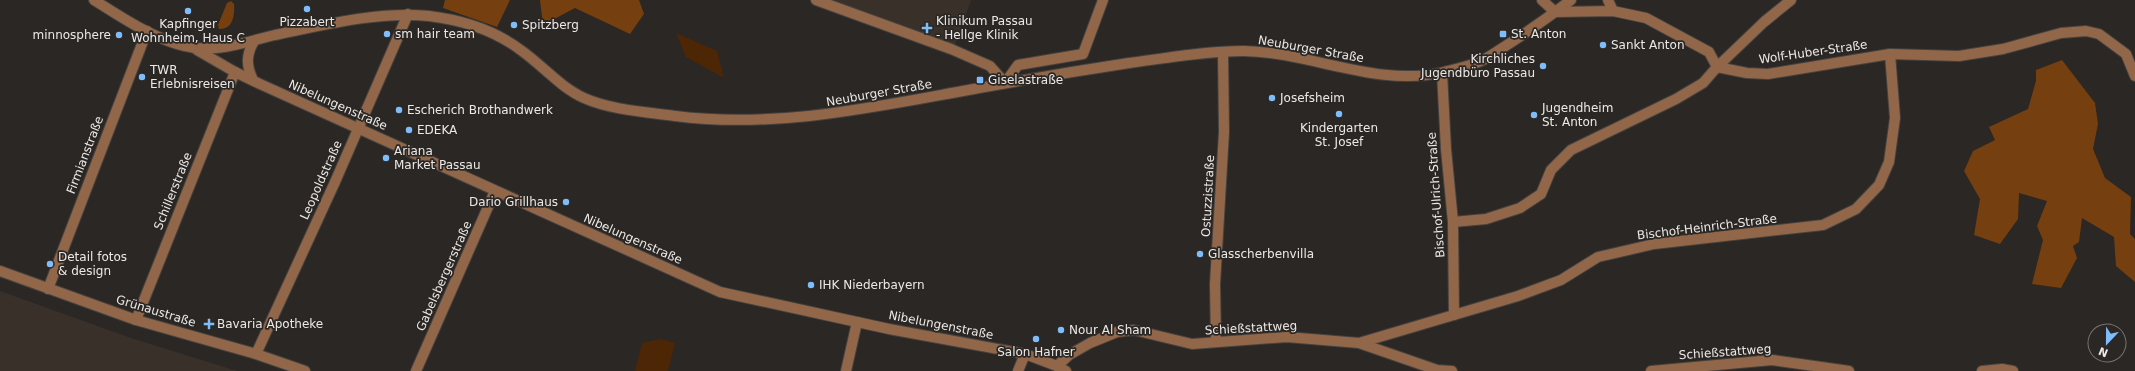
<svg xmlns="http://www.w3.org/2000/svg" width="2135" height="371" font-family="'DejaVu Sans',sans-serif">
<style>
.built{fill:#393029}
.green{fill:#4d2606}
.forest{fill:#763f0f}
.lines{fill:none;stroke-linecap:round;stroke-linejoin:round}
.minor-casing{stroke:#46423f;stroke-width:12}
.minor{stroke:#926749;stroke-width:10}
.poi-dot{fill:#7fbdfa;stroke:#2b2724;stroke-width:1.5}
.labels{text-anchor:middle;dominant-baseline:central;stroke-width:3.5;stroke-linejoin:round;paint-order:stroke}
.poi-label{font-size:12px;fill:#ebe8e6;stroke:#2b2724;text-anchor:start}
.street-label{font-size:12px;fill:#ebe8e6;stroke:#2b2724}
</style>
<rect width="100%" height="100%" fill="#2b2724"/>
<!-- built -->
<g class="built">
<polygon points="834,0 971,0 953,51 832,6"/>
<polygon points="0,291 131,338 237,371 0,371"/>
</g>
<!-- green -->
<g class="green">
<polygon points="676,33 717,51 724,78 686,57"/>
<polygon points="661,339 675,343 668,371 635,371 642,343"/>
</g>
<!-- forest -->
<g class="forest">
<polygon points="445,0 510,0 497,27 443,8"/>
<polygon points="540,0 639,0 644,14 630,34 575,8 543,25"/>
<path d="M231,1l3,3c1,10 -1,26 -15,25l-1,-4 9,-22z"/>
<polygon points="2062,60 2095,103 2098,124 2093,149 2105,178 2131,197 2130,234 2135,239 2135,282 2116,266 2114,237 2082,218 2079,242 2073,246 2077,258 2061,288 2032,284 2043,240 2037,226 2047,201 2019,193 2018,219 2000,244 1974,235 1980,199 1964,171 1973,151 1995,140 1989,127 2028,109 2036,81 2036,70"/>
</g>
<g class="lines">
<!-- minor casing -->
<g class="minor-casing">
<g id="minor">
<path d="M94,0c27,17 58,38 90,46 30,8 61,-4 91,-11 50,-10 103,-24 154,-19 33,4 67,15 93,35 21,15 38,36 62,47 27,12 62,14 91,18 94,12 185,-6 277,-23 59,-11 118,-21 177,-30 38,-5 77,-12 115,-12 67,1 133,37 200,21 12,-3 26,-6 37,-11 9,-4 18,-11 26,-16 22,-14 43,-29 64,-45"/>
<polyline points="816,0 951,49 990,66 1005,83 1018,65 1083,54 1103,0"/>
<polyline points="1542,0 1555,12"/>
<polyline points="1608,0 1613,11"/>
<polyline points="1555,12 1613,11 1646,18 1709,52 1717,67 1764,22 1791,0"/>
<polyline points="197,50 235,72 260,84 720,292 889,329 1025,354 1057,366 1066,371"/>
<polyline points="1442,73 1446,149 1453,222 1454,315"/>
<path d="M253,80c-7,-15 -7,-25 1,-39"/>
<polyline points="1453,222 1486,219 1520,208 1541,194 1551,170 1571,150 1676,99 1703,83 1717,67 1747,73 1768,74 1890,54 1959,56 2003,49 2061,33 2086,31 2099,34 2126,54 2135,76"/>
<polyline points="0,271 136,320 256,354 305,371"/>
<polyline points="48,289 147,31"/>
<polyline points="136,320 235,72"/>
<polyline points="1216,342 1215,284 1224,132 1223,52"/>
<polyline points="1359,343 1518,296 1561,280 1598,257 1654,244 1823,225 1856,209 1879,185 1889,162 1895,118 1890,54"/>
<polyline points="256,354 335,182 408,14"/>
<polyline points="1057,366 1069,355 1090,343 1117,332 1134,330 1192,344 1287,337 1359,343 1437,370 1452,371"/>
<polyline points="416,371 495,191"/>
<polyline points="846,371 857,322"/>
<polyline points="1018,371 1025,354"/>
<polyline points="1651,371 1772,360 1849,371"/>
<polyline points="1982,371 2002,369 2013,371"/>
</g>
</g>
<!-- minor -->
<use href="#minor" class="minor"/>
</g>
<!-- markers -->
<g class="poi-dot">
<circle cx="307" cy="9" r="4"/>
<circle cx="188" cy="11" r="4"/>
<circle cx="514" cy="25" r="4"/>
<path d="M925 22h4v4h4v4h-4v4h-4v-4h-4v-4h4z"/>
<circle cx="387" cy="34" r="4"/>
<rect x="1499" y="30" width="8" height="8" rx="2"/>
<circle cx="119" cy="35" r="4"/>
<circle cx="1603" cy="45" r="4"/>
<circle cx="1543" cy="66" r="4"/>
<circle cx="142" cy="77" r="4"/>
<rect x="976" y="76" width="8" height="8" rx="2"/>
<circle cx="1272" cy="98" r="4"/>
<circle cx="399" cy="110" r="4"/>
<circle cx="1339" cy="114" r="4"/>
<circle cx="1534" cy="115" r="4"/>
<circle cx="409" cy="130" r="4"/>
<circle cx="386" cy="158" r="4"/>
<circle cx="566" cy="202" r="4"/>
<circle cx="1200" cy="254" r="4"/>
<circle cx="50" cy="264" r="4"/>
<circle cx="811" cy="285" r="4"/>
<path d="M207 318h4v4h4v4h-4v4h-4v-4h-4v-4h4z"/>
<circle cx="1061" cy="330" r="4"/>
<circle cx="1036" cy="339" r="4"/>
</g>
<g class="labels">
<!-- poi labels -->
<g class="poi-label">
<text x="936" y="21">Klinikum Passau<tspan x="936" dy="14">- Hellge Klinik</tspan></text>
<text x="307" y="22" text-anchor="middle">Pizzabert</text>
<text x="188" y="24" text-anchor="middle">Kapfinger<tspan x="188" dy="14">Wohnheim, Haus C</tspan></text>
<text x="522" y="25">Spitzberg</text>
<text x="395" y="34">sm hair team</text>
<text x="1511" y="34">St. Anton</text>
<text x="111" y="35" text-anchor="end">minnosphere</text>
<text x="1611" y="45">Sankt Anton</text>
<text x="1535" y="59" text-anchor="end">Kirchliches<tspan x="1535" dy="14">Jugendbüro Passau</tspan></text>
<text x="150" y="70">TWR<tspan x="150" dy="14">Erlebnisreisen</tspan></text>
<text x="988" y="80">Giselastraße</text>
<text x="1280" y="98">Josefsheim</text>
<text x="1542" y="108">Jugendheim<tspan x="1542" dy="14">St. Anton</tspan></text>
<text x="407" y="110">Escherich Brothandwerk</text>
<text x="1339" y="128" text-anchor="middle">Kindergarten<tspan x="1339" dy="14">St. Josef</tspan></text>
<text x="417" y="130">EDEKA</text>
<text x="394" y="151">Ariana<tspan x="394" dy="14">Market Passau</tspan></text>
<text x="558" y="202" text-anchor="end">Dario Grillhaus</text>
<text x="1208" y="254">Glasscherbenvilla</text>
<text x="58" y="257">Detail fotos<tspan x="58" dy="14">&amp; design</tspan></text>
<text x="819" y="285">IHK Niederbayern</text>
<text x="217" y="324">Bavaria Apotheke</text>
<text x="1069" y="330">Nour Al Sham</text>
<text x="1036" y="352" text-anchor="middle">Salon Hafner</text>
</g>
<!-- street labels -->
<g class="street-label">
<text transform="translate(1311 49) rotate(10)">Neuburger Straße</text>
<text transform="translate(1813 52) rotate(-8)">Wolf-Huber-Straße</text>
<text transform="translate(879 93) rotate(-10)">Neuburger Straße</text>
<text transform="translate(338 105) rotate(24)">Nibelungenstraße</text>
<text transform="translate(85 155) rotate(-69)">Firmianstraße</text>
<text transform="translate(321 180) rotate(-66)">Leopoldstraße</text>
<text transform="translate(173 191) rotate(-68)">Schillerstraße</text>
<text transform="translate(1436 195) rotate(-94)">Bischof-Ulrich-Straße</text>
<text transform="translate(1208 196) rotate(-87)">Ostuzzistraße</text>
<text transform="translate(1707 227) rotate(-7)">Bischof-Heinrich-Straße</text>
<text transform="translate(633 239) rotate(24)">Nibelungenstraße</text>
<text transform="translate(444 276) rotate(-66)">Gabelsbergerstraße</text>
<text transform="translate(156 311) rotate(17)">Grünaustraße</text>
<text transform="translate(941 325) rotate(11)">Nibelungenstraße</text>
<text transform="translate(1251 328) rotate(-3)">Schießstattweg</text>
<text transform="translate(1725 352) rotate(-4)">Schießstattweg</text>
</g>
</g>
<!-- north arrow -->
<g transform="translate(2107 343) rotate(202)"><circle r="19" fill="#2b2724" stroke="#787472"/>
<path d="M0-3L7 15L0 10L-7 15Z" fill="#7fbdfa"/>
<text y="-6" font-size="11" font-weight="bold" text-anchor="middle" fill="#ebe8e6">N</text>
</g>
</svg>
